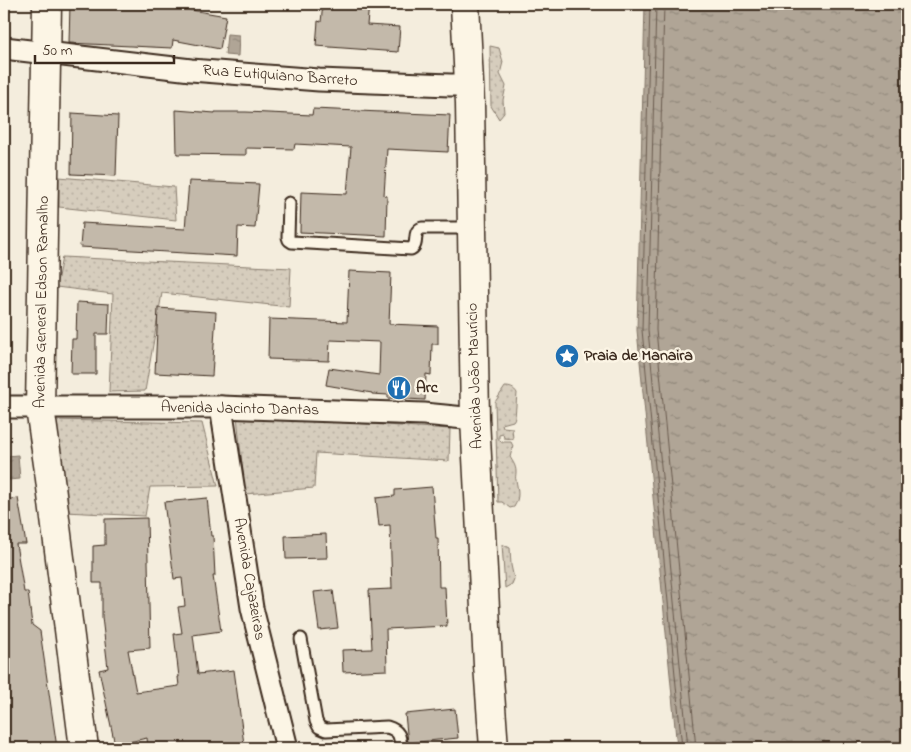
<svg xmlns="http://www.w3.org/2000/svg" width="911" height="752" font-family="'Indie Flower',sans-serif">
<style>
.grass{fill:url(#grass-dots);stroke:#887c6e}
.water{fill:url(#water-ripples);stroke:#817466}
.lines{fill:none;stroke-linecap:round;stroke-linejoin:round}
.shore{stroke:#6a5b4e;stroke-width:1}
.building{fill:#c3b9aa;stroke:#3b2a1e}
.service-casing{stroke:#3b2a1e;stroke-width:15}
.minor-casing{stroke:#3b2a1e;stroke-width:25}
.secondary-casing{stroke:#3b2a1e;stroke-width:31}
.service{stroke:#fcf5e5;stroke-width:11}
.minor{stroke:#fcf5e5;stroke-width:21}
.secondary{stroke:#fcf5e5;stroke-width:28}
.labels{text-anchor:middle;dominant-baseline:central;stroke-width:5;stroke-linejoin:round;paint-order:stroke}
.street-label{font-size:16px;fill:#3b2a1e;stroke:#fcf5e5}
.poi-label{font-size:16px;font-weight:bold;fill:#3b2a1e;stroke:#fcf5e5;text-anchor:start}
</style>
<defs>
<pattern id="grass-dots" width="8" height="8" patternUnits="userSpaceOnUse" patternTransform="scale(1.25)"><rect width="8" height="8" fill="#d6cdbd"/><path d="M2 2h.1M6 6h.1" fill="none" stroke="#b9b0a2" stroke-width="1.8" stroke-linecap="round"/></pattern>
<pattern id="water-ripples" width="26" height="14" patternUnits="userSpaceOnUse" patternTransform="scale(1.25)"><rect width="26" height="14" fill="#b0a596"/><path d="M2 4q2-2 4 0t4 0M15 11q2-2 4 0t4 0" fill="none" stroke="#90877a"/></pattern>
</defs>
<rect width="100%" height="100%" fill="#f4eddd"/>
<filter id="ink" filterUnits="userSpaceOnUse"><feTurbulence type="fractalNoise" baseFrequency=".02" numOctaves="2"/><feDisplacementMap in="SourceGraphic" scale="10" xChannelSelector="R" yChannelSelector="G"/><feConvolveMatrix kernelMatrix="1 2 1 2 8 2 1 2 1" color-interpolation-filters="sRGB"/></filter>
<g filter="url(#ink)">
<!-- grass -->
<g class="grass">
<polygon points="490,46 499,48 503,62 500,74 506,86 503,100 504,113 499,119 491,106"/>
<polygon points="59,177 174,187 176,220 59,207"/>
<polygon points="62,257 291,268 289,307 162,293 145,391 109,392 113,294 56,287"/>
<path d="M505,387c5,0 9,1 12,6l-2,25 -2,3 -11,3 1,3 9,1 1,11 -9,-1 -1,-4 -4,1v5l2,2h10l2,4 -3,11c3,5 6,9 6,15 0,3 -1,6 0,8 2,11 4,17 -2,27l-4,1 -8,-6h-4l-3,-100z"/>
<polygon points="237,416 450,429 449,461 316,453 314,488 245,494"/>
<polygon points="52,420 202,423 218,486 150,487 145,516 65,512"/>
<polygon points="502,544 510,548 511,565 514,579 512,584 505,588"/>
</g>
<!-- water -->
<g class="water">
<polygon points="645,4 907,4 907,748 677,748 637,330"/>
<polygon points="227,34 239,35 238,56 225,55"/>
<polygon points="18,455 20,479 8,480 6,456"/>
</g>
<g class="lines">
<!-- shore -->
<g class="shore">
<polyline points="650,4 642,330 682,748"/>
<polyline points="656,4 648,330 688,748"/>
<polyline points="664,4 656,330 696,748"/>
</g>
</g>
<!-- building -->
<g class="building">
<polygon points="70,4 117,4 156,6 156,4 175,4 174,7 226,16 220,49 173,40 172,48 69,43"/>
<polygon points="323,4 369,4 367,25 400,27 398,52 316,46 318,21 321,22"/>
<polygon points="313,109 450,115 448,152 387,149 384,195 387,196 386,236 300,232 301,192 347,194 351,147 295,144 294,149 246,148 246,155 177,154 176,110 215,113 215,112 246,112 312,115"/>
<polygon points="72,113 118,116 116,176 71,174"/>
<polygon points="189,181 259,184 255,228 238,227 237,256 80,247 82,223 185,229"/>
<polygon points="349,271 391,273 389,324 438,326 438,344 432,344 431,375 426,374 425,400 388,398 388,395 372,394 372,393 326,385 329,368 379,375 380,342 330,340 329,361 268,359 269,319 347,322"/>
<polygon points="77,302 109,304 108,334 96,334 96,374 71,374 72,339 76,339"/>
<polygon points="158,308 216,312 212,376 155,373"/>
<polygon points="432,487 436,538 438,538 439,587 445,587 447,626 386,629 387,670 343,672 342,650 372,649 369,590 392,589 390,525 379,526 376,498 395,496 395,490"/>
<polygon points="18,498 26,544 16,544 24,592 28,592 32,625 40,631 57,748 4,748 4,500"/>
<polygon points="207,498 211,536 213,536 215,576 213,576 221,631 193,635 198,674 234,670 244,744 214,748 187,748 187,745 162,748 148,748 147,738 115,745 99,670 108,668 102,617 102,583 93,583 93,546 105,545 105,519 147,518 150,648 128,650 136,692 179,686 178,677 179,677 174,634 182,633 178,607 185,606 182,578 174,579 164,502"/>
<polygon points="326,534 327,558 286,559 285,536"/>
<polygon points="333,590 338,628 319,630 314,592"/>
<polygon points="455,709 458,738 408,743 405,714"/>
</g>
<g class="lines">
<!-- service casing -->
<g class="service-casing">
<g id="service">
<path d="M289,203l-1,34 1,3 3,2 119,7c9,-5 0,-17 11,-21h49"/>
<path d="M301,639l15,82 3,6 7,3 61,-3c13,4 13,9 14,21"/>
</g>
</g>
<!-- minor casing -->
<g class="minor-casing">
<g id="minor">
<polyline points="4,48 191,70 319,80 450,85 468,85"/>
<polyline points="4,407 221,407 424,414 475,419"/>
<polyline points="221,407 252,608 287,748"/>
</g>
</g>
<!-- secondary casing -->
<g class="secondary-casing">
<g id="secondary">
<polyline points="47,4 40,408 49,471 84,748"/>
<polyline points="465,4 470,103 475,419 488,665 494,748"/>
</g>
</g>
<!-- service -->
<use href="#service" class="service"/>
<!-- minor -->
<use href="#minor" class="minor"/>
<!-- secondary -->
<use href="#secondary" class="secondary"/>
</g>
</g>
<!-- icons -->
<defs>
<g id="sight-disc" transform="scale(1.25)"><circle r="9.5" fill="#1f6fb2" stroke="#fcf5e5"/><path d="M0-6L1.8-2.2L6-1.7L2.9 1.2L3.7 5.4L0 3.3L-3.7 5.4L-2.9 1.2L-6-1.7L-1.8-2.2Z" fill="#fff"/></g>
<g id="restaurant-disc" transform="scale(1.25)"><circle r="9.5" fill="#1f6fb2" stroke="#fcf5e5"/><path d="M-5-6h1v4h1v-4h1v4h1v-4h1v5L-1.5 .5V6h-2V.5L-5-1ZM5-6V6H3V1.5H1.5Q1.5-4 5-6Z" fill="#fff"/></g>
</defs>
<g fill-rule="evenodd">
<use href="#sight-disc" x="567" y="356"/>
<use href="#restaurant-disc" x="399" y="388"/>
</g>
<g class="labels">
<!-- street labels -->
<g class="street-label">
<text transform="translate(280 76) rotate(4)">Rua Eutiquiano Barreto</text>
<text transform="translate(42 302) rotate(-89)">Avenida General Edson Ramalho</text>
<text transform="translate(475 376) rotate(-92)">Avenida João Maurício</text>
<text transform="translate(240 409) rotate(1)">Avenida Jacinto Dantas</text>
<text transform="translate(249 579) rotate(80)">Avenida Cajazeiras</text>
</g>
<!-- poi labels -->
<g class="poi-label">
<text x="584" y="356">Praia de Manaira</text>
<text x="416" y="388">Arc</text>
</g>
</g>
<!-- margin -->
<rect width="911" height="752" fill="none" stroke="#fcf5e5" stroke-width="20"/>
<rect x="10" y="10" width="891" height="732" fill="none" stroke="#3b2a1e" stroke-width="2" filter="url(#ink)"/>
<!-- scale -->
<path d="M35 55v8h139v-8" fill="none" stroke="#3b2a1e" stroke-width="2.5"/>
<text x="42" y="55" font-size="15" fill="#3b2a1e" stroke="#fcf5e5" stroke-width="4" paint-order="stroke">50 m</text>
</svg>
